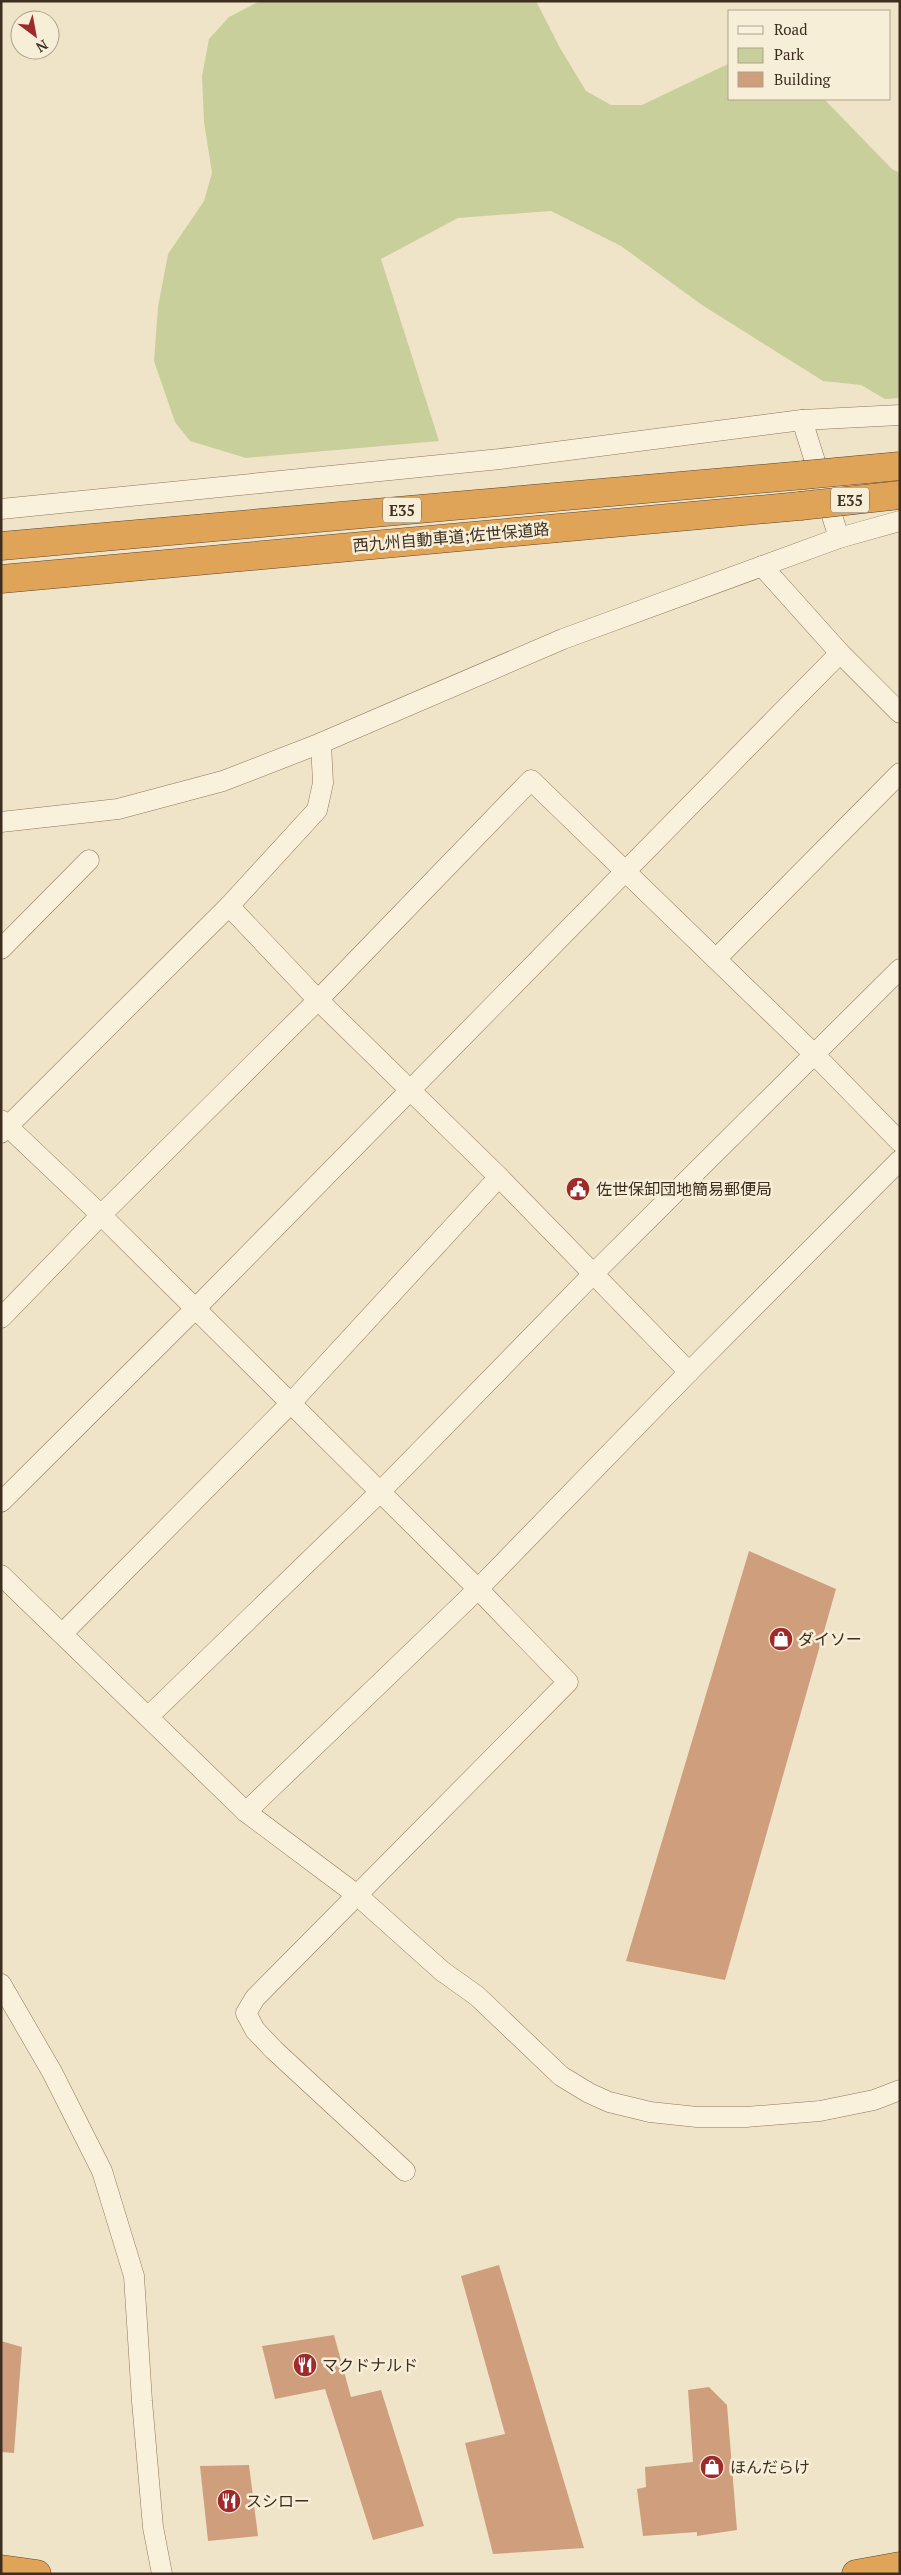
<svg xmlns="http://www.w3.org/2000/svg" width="901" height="2575" font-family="'PT Serif','Noto Sans JP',serif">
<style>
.green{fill:#c9cf9b}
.building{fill:#cf9f7d}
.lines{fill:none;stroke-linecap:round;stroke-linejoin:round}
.minor-casing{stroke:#8d765c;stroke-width:21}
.highway-casing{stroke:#5b4430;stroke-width:29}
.minor{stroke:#faf1dc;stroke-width:20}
.highway{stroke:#e0a458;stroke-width:28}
.highway-bridge-casing{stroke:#5b4430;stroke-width:29;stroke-linecap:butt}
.highway-bridge{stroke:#e0a458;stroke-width:28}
.labels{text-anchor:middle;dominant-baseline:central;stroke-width:5;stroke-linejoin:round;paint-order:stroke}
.shield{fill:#f7eed8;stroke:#756857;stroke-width:1}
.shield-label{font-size:15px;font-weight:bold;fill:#3d2e20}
.street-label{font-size:16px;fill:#3d2e20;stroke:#f7eed8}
.poi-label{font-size:16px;fill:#3d2e20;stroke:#f7eed8;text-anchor:start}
</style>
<rect width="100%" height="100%" fill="#f0e4c8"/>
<!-- green -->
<polygon class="green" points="260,1 536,1 560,48 586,91 611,105 642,105 730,63 730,99 824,99 892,169 900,173 900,398 885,399 861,385 823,381 702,305 621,246 551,211 458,218 381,259 439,441 246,458 190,441 175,422 154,361 158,307 168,254 204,201 212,173 204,122 202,76 209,39 229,17"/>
<!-- building -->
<g class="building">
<polygon points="749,1551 836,1589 725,1980 626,1961"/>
<polygon points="499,2265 584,2548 493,2554 465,2443 505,2434 461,2276"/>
<polygon points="334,2335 351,2397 381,2390 424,2526 373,2540 325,2389 275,2399 262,2346"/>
<polygon points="1,2341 22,2347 14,2453 1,2452"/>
<polygon points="709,2387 727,2405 737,2530 697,2536 697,2532 643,2536 637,2489 646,2487 645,2467 693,2462 688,2390"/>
<polygon points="249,2465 258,2536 208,2541 200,2466"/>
</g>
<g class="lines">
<!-- minor casing -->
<g class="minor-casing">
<g id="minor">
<polyline points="802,420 839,538"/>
<polyline points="1,509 500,459 802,420 900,415"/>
<polyline points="762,566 840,653 900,713"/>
<polyline points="1,822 118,809 223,781 321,743 563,639 839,538 900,521"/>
<polyline points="229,906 318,1000 499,1177 689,1372"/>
<polyline points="1,949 89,860"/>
<polyline points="716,959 900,773"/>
<polyline points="1,1120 101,1215 478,1589 568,1682 255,1998 246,2013 255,2030 274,2050 405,2171"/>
<polyline points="1,1133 229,906 317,810 323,783 321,743"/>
<polyline points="1,1318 101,1215 318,1000 531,780 815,1055 900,1142"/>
<polyline points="1,1502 195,1309 840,653"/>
<polyline points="1,1575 246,1812 357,1895 442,1971 477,1996 561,2076 589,2093 609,2102 650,2112 697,2117 746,2117 820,2111 874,2100 900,2090"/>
<polyline points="63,1633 290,1404 499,1177"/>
<polyline points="149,1716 379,1493 593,1274 900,969"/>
<polyline points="246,1812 478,1589 689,1372 900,1160"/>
<polyline points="1,1984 52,2072 102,2171 134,2276 142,2401 153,2527 162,2574"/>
</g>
</g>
<!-- highway casing -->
<g class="highway-casing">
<g id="highway">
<polyline points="1,546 804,475"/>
<polyline points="1,579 800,506"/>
<polyline points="1,2569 37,2574"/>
<polyline points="856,2574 900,2566"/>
</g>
</g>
<!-- minor -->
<use href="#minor" class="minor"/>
<!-- highway -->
<use href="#highway" class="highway"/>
<!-- highway-bridge casing -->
<g class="highway-bridge-casing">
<g id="highway-bridge">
<polyline points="804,475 900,466"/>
<polyline points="800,506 900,495"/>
</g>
</g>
<!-- highway-bridge -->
<use href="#highway-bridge" class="highway-bridge"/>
</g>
<!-- icons -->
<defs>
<g id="civic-disc" transform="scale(1.25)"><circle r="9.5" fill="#9e2a2b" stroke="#f7eed8"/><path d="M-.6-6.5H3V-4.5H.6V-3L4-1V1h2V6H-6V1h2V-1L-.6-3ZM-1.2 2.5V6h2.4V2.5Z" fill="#fff"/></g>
<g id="shop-disc" transform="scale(1.25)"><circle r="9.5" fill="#9e2a2b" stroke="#f7eed8"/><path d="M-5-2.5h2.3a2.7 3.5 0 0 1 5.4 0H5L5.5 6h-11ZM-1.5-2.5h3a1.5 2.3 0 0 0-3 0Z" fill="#fff"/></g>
<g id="restaurant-disc" transform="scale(1.25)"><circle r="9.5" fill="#9e2a2b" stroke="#f7eed8"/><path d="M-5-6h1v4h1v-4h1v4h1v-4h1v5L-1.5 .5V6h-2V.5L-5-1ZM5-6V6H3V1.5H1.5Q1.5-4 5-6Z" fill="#fff"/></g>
</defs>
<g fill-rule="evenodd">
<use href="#civic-disc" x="578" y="1189"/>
<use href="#shop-disc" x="781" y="1639"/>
<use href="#restaurant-disc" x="305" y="2365"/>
<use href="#shop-disc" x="712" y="2467"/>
<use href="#restaurant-disc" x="229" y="2501"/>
</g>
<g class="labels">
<!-- shield labels -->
<g class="shield">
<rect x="831" y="487.5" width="38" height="25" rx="4"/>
<rect x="383" y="497.5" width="38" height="25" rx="4"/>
</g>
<g class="shield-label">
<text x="850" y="500">E35</text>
<text x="402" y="510">E35</text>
</g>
<!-- street labels -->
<g class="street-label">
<text transform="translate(451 537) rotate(-5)">西九州自動車道;佐世保道路</text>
</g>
<!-- poi labels -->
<g class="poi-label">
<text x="596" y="1189">佐世保卸団地簡易郵便局</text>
<text x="798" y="1639">ダイソー</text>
<text x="322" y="2365">マクドナルド</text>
<text x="730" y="2467">ほんだらけ</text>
<text x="246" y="2501">スシロー</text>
</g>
</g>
<!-- border -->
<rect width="901" height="2575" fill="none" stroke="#3d2e20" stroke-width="5"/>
<!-- legend -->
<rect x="728" y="10" width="162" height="90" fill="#f7eed8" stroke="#ada18e"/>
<rect x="738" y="26" width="25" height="8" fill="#faf1dc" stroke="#ada18e"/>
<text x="774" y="35" font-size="15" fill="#3d2e20">Road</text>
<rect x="738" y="48" width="25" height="15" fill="#c9cf9b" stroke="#ada18e"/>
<text x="774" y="60" font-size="15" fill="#3d2e20">Park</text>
<rect x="738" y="72" width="25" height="15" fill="#cf9f7d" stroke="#ada18e"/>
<text x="774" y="85" font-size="15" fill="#3d2e20">Building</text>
<!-- north arrow -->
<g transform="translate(35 35) rotate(148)"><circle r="24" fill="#f7eed8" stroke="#ada18e"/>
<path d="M0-4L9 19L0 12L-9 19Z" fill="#9e2a2b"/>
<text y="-8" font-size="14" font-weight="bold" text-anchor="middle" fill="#3d2e20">N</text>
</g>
</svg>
